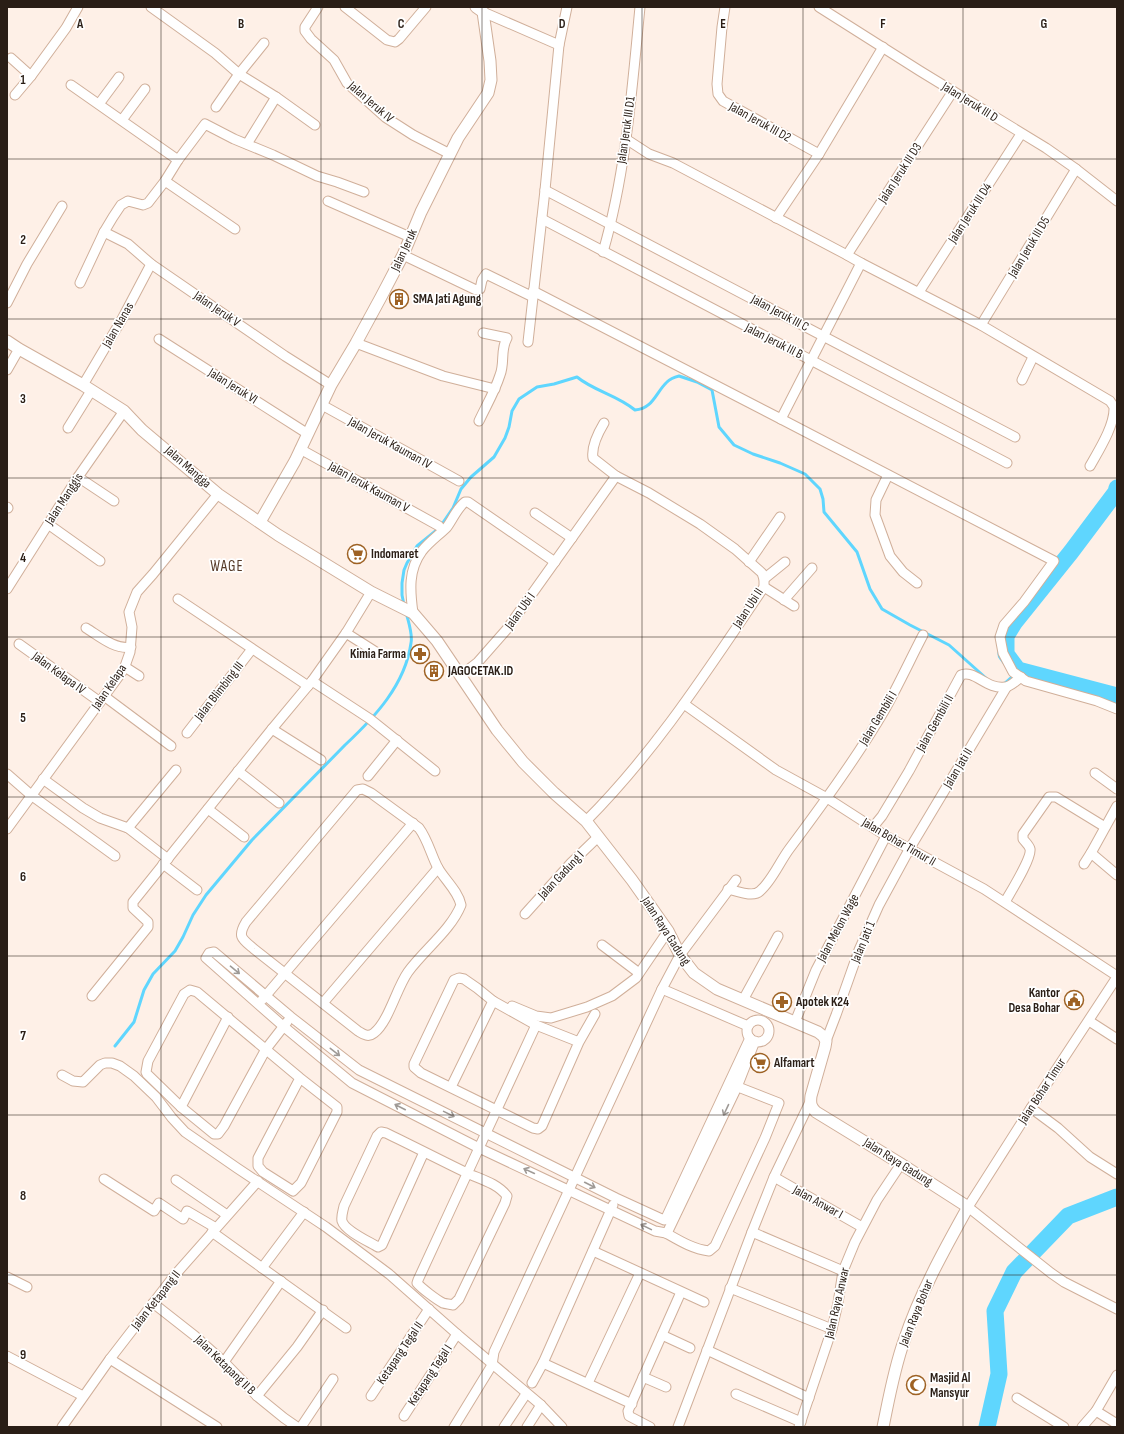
<svg xmlns="http://www.w3.org/2000/svg" width="1124" height="1434" font-family="'Sofia Sans Condensed',sans-serif">
<style>
.lines{fill:none;stroke-linecap:round;stroke-linejoin:round}
.stream{stroke:#5fd6fe;stroke-width:3}
.river{stroke:#5fd6fe;stroke-width:17}
.minor-casing{stroke:#d0af9a;stroke-width:11}
.tertiary-casing{stroke:#d0af9a;stroke-width:13}
.minor{stroke:#fff;stroke-width:9}
.tertiary{stroke:#fff;stroke-width:11}
.oneway{stroke:#9f9a96}
.grid{fill:none;stroke:#2a1e16;stroke-width:1;stroke-opacity:0.55}
.labels{text-anchor:middle;dominant-baseline:central;stroke-width:3.5;stroke-linejoin:round;paint-order:stroke}
.street-label{font-size:13px;fill:#2a1e16;stroke:#fff}
.poi-label{font-size:13px;font-weight:bold;fill:#2a1e16;stroke:#fff;text-anchor:start}
.quarter-label{font-size:15px;letter-spacing:1px;fill:#563b29;stroke:#fff}
.grid-label{font-size:13px;text-anchor:middle;font-weight:bold;fill:#2a1e16;stroke:#fff;stroke-width:3.5;stroke-linejoin:round;paint-order:stroke}
</style>
<rect width="100%" height="100%" fill="#fef0e7"/>
<g class="lines">
<!-- stream -->
<g class="stream">
<path d="M404,605l-2,-10v-12l2,-13 3,-7 10,-17 21,-17 4,-5 11,-16 8,-19 10,-12 23,-20 11,-19 4,-11 3,-16 7,-12 18,-12 17,-3 23,-7c17,14 40,18 58,33 18,-1 21,-18 32,-28 3,-3 8,-5 12,-6l18,6 15,8 7,37 15,18 19,9 27,9 25,11 15,15 3,10 1,13 33,40 13,37 12,20 28,16 39,20 38,34"/>
<polyline points="1005,683 1014,675"/>
<path d="M115,1046l19,-24 10,-32 9,-16 22,-23 8,-14 10,-22 13,-20 46,-55 93,-95c30,-28 60,-60 66,-102 2,-9 -3,-22 -5,-31"/>
</g>
<!-- river -->
<g class="river">
<polyline points="1117,488 1116,492 1071,552 1014,623 1006,636 1006,654 1018,670 1117,696"/>
<polyline points="987,1427 999,1374 995,1311 1014,1272 1068,1216 1117,1197"/>
</g>
<!-- minor casing -->
<g class="minor-casing">
<g id="minor">
<polyline points="151,7 215,53 239,74 276,97 247,144"/>
<polyline points="318,7 305,27 305,31 311,39 334,60 347,83 385,117 413,135 450,154"/>
<polyline points="345,7 387,40 395,42 399,39 426,7"/>
<polyline points="725,7 722,27 717,84 718,94 723,101 819,154"/>
<polyline points="819,7 920,71 1046,148 1076,169 1117,201"/>
<polyline points="483,12 559,45"/>
<polyline points="11,58 31,76 66,28 78,7"/>
<polyline points="71,85 178,160"/>
<polyline points="15,95 31,76"/>
<polyline points="276,97 315,125"/>
<polyline points="99,104 119,77"/>
<polyline points="216,107 239,74 264,43"/>
<polyline points="122,120 145,89"/>
<path d="M626,139l23,15 24,9 174,92 14,8 120,62 129,76 4,6c1,18 -15,43 -24,59"/>
<polyline points="165,181 235,229"/>
<polyline points="545,190 1015,437"/>
<polyline points="328,201 410,237"/>
<polyline points="776,218 819,154 883,47"/>
<polyline points="542,219 1007,463"/>
<polyline points="104,232 128,244 151,264 285,356 331,385"/>
<path d="M603,252c23,-79 29,-163 37,-245"/>
<polyline points="403,255 476,290 480,289 482,280 486,274 533,297"/>
<polyline points="847,255 953,91"/>
<polyline points="80,283 104,232 113,217 121,205 128,201 143,205 148,203 165,181 178,160 205,124 234,139 273,155 317,176 337,182 364,192"/>
<polyline points="533,291 781,419 1054,561 1024,602 1004,625 1000,637 1003,653 1013,672 1026,681 1097,701 1117,709"/>
<polyline points="919,292 1021,134"/>
<polyline points="7,303 27,264 62,206"/>
<polyline points="981,325 1076,169"/>
<polyline points="159,339 308,434"/>
<polyline points="528,342 545,190 559,45 567,7"/>
<polyline points="356,343 443,376 495,389"/>
<polyline points="7,370 19,349"/>
<polyline points="1022,380 1033,357"/>
<polyline points="83,385 122,319 151,264"/>
<polyline points="322,405 459,481"/>
<polyline points="781,419 861,263"/>
<path d="M479,421c7,-15 16,-30 21,-46 5,-12 0,-25 7,-37l-24,-5"/>
<polyline points="68,428 91,391"/>
<polyline points="300,449 439,526"/>
<polyline points="888,475 876,500 875,515 890,556 903,572 917,583"/>
<polyline points="78,477 114,501"/>
<polyline points="7,507 8,508"/>
<polyline points="535,513 572,538"/>
<polyline points="48,524 100,561"/>
<polyline points="749,562 780,517"/>
<polyline points="764,579 785,562"/>
<polyline points="764,587 794,606"/>
<polyline points="7,589 78,477 124,411"/>
<polyline points="178,599 308,686"/>
<polyline points="784,600 812,568"/>
<path d="M413,613c-3,-22 -5,-43 9,-62 7,-9 17,-16 25,-24 6,-8 10,-19 18,-25h3l87,60"/>
<path d="M86,628c13,8 29,22 45,19"/>
<polyline points="346,633 379,654"/>
<polyline points="19,644 100,702"/>
<polyline points="125,667 139,676"/>
<polyline points="460,676 478,662 507,629 616,476"/>
<polyline points="312,681 370,719 435,771"/>
<polyline points="104,696 171,746"/>
<polyline points="684,704 776,770 827,798 886,836 984,889 1117,976"/>
<polyline points="272,729 321,760"/>
<polyline points="187,733 252,649"/>
<polyline points="238,771 279,803"/>
<polyline points="1095,773 1117,789"/>
<polyline points="7,774 31,795 115,856"/>
<polyline points="368,776 397,740"/>
<polyline points="43,779 83,808 100,818 128,828 168,859"/>
<path d="M363,789l8,4 48,35c9,12 12,27 19,40 7,12 20,23 23,37 -10,25 -37,45 -53,67 -12,17 -19,49 -34,61 -6,5 -11,1 -16,-2l-104,-82c-12,-10 -17,-12 -8,-27l111,-132z"/>
<polyline points="208,809 244,837"/>
<path d="M586,821c70,-70 123,-153 178,-234v-8l-2,-6 -27,-24 -35,-25 -51,-31 -33,-17 -23,-18c-2,-12 5,-25 11,-35"/>
<path d="M873,827l9,-11 27,-45 52,-96c13,-6 26,15 44,12 5,0 12,-7 16,-10"/>
<polyline points="128,828 176,770"/>
<polyline points="7,829 124,669 130,652 132,627 129,612 137,592 153,574 218,494"/>
<polyline points="1091,853 1117,875"/>
<polyline points="163,864 197,890"/>
<polyline points="1084,864 1091,853 1117,806"/>
<path d="M728,889c9,2 25,9 32,2 12,-10 20,-30 30,-43 33,-44 66,-89 94,-137 14,-25 26,-51 39,-76"/>
<path d="M1005,902c5,-9 27,-44 25,-53 -1,-4 -5,-7 -7,-10v-5l26,-37h7l49,30"/>
<polyline points="525,914 571,863 598,837"/>
<polyline points="602,945 639,973"/>
<polyline points="1117,977 1031,1108 968,1207 1051,1273 1064,1282 1117,1309"/>
<polyline points="662,989 748,1026"/>
<polyline points="92,996 148,927 148,922 133,908 133,902 272,729 312,681 346,633 371,592"/>
<polyline points="262,1000 413,823"/>
<polyline points="743,1000 778,936"/>
<polyline points="323,1003 438,868"/>
<polyline points="512,1006 536,1016 551,1018 587,1007 612,996 636,978 668,931"/>
<circle cx="758" cy="1031" r="11"/>
<polyline points="1089,1021 1117,1039"/>
<polyline points="287,1022 266,1049 224,1126 218,1134 214,1134 181,1107 147,1074 146,1072 148,1061 184,994 190,990 197,992 300,1078 337,1107 337,1112 301,1183 293,1191 263,1172 258,1166 258,1158 300,1078"/>
<polyline points="795,1022 816,970 886,836"/>
<polyline points="750,1038 666,1218 664,1220 616,1198 359,1070 291,1017 214,952 209,953 206,958 283,1026 352,1083 479,1148 655,1231 666,1233 668,1231 737,1087 755,1041"/>
<polyline points="826,1041 836,1015 859,950 879,905 910,848 1006,688"/>
<polyline points="579,1042 536,1025 493,1001 477,988 464,979 459,978 454,980 414,1064 414,1067 421,1073 533,1128 538,1129 542,1126 579,1042 595,1014"/>
<polyline points="62,1075 73,1081 83,1082 100,1065 105,1063 112,1063 120,1066 134,1076 156,1097 172,1118 185,1132 237,1168 326,1227 389,1274 457,1334 541,1405 562,1427"/>
<polyline points="451,1087 493,1001"/>
<polyline points="181,1107 228,1017"/>
<polyline points="1031,1108 1058,1128 1090,1157 1117,1174"/>
<path d="M424,1152l-42,93 -4,2c-8,-5 -33,-16 -36,-26 -1,-5 1,-10 2,-15l33,-70 4,-4 5,1c27,13 54,27 81,40 13,6 30,10 40,23l-2,7 -46,96 -6,6c-3,-1 -7,-1 -10,-2 -6,-3 -22,-15 -26,-20l1,-3c20,-44 41,-88 61,-132l57,-123"/>
<polyline points="774,1177 862,1227"/>
<polyline points="104,1179 154,1211 159,1203 183,1219 187,1211 216,1228"/>
<polyline points="176,1180 227,1215"/>
<polyline points="212,1232 346,1328"/>
<polyline points="752,1232 843,1271"/>
<path d="M666,1233c14,8 27,16 43,18l6,-5 50,-108 14,-35 -46,-18"/>
<polyline points="593,1251 704,1302"/>
<polyline points="262,1268 304,1212"/>
<polyline points="7,1277 27,1287"/>
<polyline points="730,1288 832,1329"/>
<polyline points="153,1303 195,1336 224,1362 257,1396 284,1418 297,1427"/>
<polyline points="662,1335 690,1348"/>
<polyline points="707,1350 809,1398"/>
<polyline points="7,1356 83,1396"/>
<polyline points="110,1359 217,1427"/>
<polyline points="224,1362 281,1281"/>
<polyline points="543,1363 632,1404"/>
<polyline points="643,1377 666,1387"/>
<polyline points="532,1383 543,1363 613,1205"/>
<polyline points="588,1383 640,1273"/>
<polyline points="736,1394 801,1422"/>
<polyline points="257,1396 297,1347 323,1310"/>
<polyline points="371,1396 429,1309"/>
<polyline points="1017,1398 1064,1427"/>
<polyline points="1096,1411 1117,1424"/>
<polyline points="404,1416 457,1334"/>
<polyline points="62,1427 110,1359 174,1276 258,1181"/>
<polyline points="301,1427 333,1379"/>
<polyline points="454,1427 492,1365 494,1352 662,989 680,955 736,880"/>
<polyline points="504,1427 526,1394"/>
<polyline points="527,1427 541,1405"/>
<polyline points="650,1427 629,1416 628,1411 681,1292"/>
<polyline points="678,1427 752,1232 774,1177 810,1102"/>
<polyline points="799,1427 832,1329 838,1303 843,1271 855,1242 877,1200 901,1164"/>
<polyline points="1082,1427 1096,1411 1117,1375"/>
</g>
</g>
<!-- tertiary casing -->
<g class="tertiary-casing">
<g id="tertiary">
<path d="M7,341l12,8 64,36 41,26 18,19 76,64 60,41 93,57 42,21 24,28 60,89 26,32 31,31 32,28 46,59 36,51 12,24 14,18 23,16 101,43 5,4 3,5 -1,6 -14,49c-1,8 0,11 5,16l85,52 67,43c-24,43 -48,86 -64,134 -10,28 -15,57 -21,86"/>
<polyline points="260,522 295,461 331,385 356,343 381,297 403,255 421,212 458,138 488,93 491,80 490,61 483,12 476,7"/>
</g>
</g>
<!-- minor -->
<use href="#minor" class="minor"/>
<!-- tertiary -->
<use href="#tertiary" class="tertiary"/>
</g>
<!-- one-way arrows -->
<defs><path id="oneway-shaft" d="M-6 0H5M1.5-3L5.5 0L1.5 3" fill="none" stroke-width="1.6" stroke-linecap="round" stroke-linejoin="round"/></defs>
<g class="oneway">
<use href="#oneway-shaft" transform="translate(235 970) rotate(40)"/>
<use href="#oneway-shaft" transform="translate(335 1052) rotate(38)"/>
<use href="#oneway-shaft" transform="translate(400 1107) rotate(-153)"/>
<use href="#oneway-shaft" transform="translate(726 1110) rotate(115)"/>
<use href="#oneway-shaft" transform="translate(449 1114) rotate(26)"/>
<use href="#oneway-shaft" transform="translate(529 1171) rotate(-155)"/>
<use href="#oneway-shaft" transform="translate(590 1185) rotate(27)"/>
<use href="#oneway-shaft" transform="translate(646 1227) rotate(-154)"/>
</g>
<!-- grid -->
<path class="grid" d="M161,7v1420M321,7v1420M482,7v1420M642,7v1420M803,7v1420M963,7v1420M7,159h1110M7,319h1110M7,478h1110M7,637h1110M7,797h1110M7,956h1110M7,1115h1110M7,1275h1110"/>
<!-- icons -->
<defs>
<g id="building-ring" transform="scale(1)"><circle r="9.5" fill="#fff" stroke="#9e6224" stroke-width="1.5"/><path d="M-4-6H4V6H1V3H-1V6H-4ZM-2.5-4.3h1.7v1.8h-1.7ZM.8-4.3h1.7v1.8H.8ZM-2.5-1h1.7V.8h-1.7ZM.8-1h1.7V.8H.8Z" fill="#9e6224"/></g>
<g id="supermarket-ring" transform="scale(1)"><circle r="9.5" fill="#fff" stroke="#9e6224" stroke-width="1.5"/><path d="M-6-5.5h2.5l.6 2H6L4.5 2H-2.5L-4.4-4H-6ZM-1.5 3.2a1.3 1.3 0 1 0 .1 0ZM3 3.2a1.3 1.3 0 1 0 .1 0Z" fill="#9e6224"/></g>
<g id="pharmacy-ring" transform="scale(1)"><circle r="9.5" fill="#fff" stroke="#9e6224" stroke-width="1.5"/><path d="M-2-6h4v4h4v4h-4v4h-4v-4h-4v-4h4Z" fill="#9e6224"/></g>
<g id="civic-ring" transform="scale(1)"><circle r="9.5" fill="#fff" stroke="#9e6224" stroke-width="1.5"/><path d="M-.6-6.5H3V-4.5H.6V-3L4-1V1h2V6H-6V1h2V-1L-.6-3ZM-1.2 2.5V6h2.4V2.5Z" fill="#9e6224"/></g>
<g id="mosque-ring" transform="scale(1)"><circle r="9.5" fill="#fff" stroke="#9e6224" stroke-width="1.5"/><path d="M3.5-4.9A6 6 0 1 0 3.5 4.9A5 5 0 1 1 3.5-4.9Z" fill="#9e6224"/></g>
</defs>
<g fill-rule="evenodd">
<use href="#building-ring" x="399" y="299"/>
<use href="#supermarket-ring" x="357" y="554"/>
<use href="#pharmacy-ring" x="420" y="654"/>
<use href="#building-ring" x="434" y="671"/>
<use href="#civic-ring" x="1074" y="1000"/>
<use href="#pharmacy-ring" x="782" y="1002"/>
<use href="#supermarket-ring" x="760" y="1063"/>
<use href="#mosque-ring" x="916" y="1385"/>
</g>
<g class="labels">
<!-- street labels -->
<g class="street-label">
<text transform="translate(371 102) rotate(41)">Jalan Jeruk IV</text>
<text transform="translate(970 102) rotate(32)">Jalan Jeruk III D</text>
<text transform="translate(760 122) rotate(29)">Jalan Jeruk III D2</text>
<text transform="translate(626 130) rotate(-82)">Jalan Jeruk III D1</text>
<text transform="translate(900 173) rotate(-57)">Jalan Jeruk III D3</text>
<text transform="translate(970 213) rotate(-57)">Jalan Jeruk III D4</text>
<text transform="translate(1029 247) rotate(-59)">Jalan Jeruk III D5</text>
<text transform="translate(404 250) rotate(-65)">Jalan Jeruk</text>
<text transform="translate(217 309) rotate(34)">Jalan Jeruk V</text>
<text transform="translate(780 313) rotate(28)">Jalan Jeruk III C</text>
<text transform="translate(118 325) rotate(-60)">Jalan Nanas</text>
<text transform="translate(774 341) rotate(27)">Jalan Jeruk III B</text>
<text transform="translate(233 386) rotate(32)">Jalan Jeruk VI</text>
<text transform="translate(390 443) rotate(29)">Jalan Jeruk Kauman IV</text>
<text transform="translate(188 467) rotate(41)">Jalan Mangga</text>
<text transform="translate(369 487) rotate(29)">Jalan Jeruk Kauman V</text>
<text transform="translate(64 499) rotate(-57)">Jalan Manggis</text>
<text transform="translate(748 608) rotate(-57)">Jalan Ubi II</text>
<text transform="translate(520 611) rotate(-54)">Jalan Ubi I</text>
<text transform="translate(59 673) rotate(36)">Jalan Kelapa IV</text>
<text transform="translate(109 687) rotate(-56)">Jalan Kelapa</text>
<text transform="translate(219 691) rotate(-52)">Jalan Blimbing III</text>
<text transform="translate(878 718) rotate(-59)">Jalan Gembili I</text>
<text transform="translate(935 723) rotate(-61)">Jalan Gembili II</text>
<text transform="translate(958 768) rotate(-59)">Jalan Jati II</text>
<text transform="translate(899 842) rotate(30)">Jalan Bohar Timur II</text>
<text transform="translate(561 875) rotate(-47)">Jalan Gadung I</text>
<text transform="translate(838 928) rotate(-62)">Jalan Melon Wage</text>
<text transform="translate(666 931) rotate(57)">Jalan Raya Gadung</text>
<text transform="translate(863 942) rotate(-68)">Jalan Jati 1</text>
<text transform="translate(1042 1091) rotate(-57)">Jalan Bohar Timur</text>
<text transform="translate(898 1162) rotate(32)">Jalan Raya Gadung</text>
<text transform="translate(818 1202) rotate(29)">Jalan Anwar I</text>
<text transform="translate(156 1300) rotate(-52)">Jalan Ketapang II</text>
<text transform="translate(837 1303) rotate(-77)">Jalan Raya Anwar</text>
<text transform="translate(916 1313) rotate(-68)">Jalan Raya Bohar</text>
<text transform="translate(400 1353) rotate(-56)">Ketapang Tegal II</text>
<text transform="translate(225 1365) rotate(44)">Jalan Ketapang II B</text>
<text transform="translate(430 1375) rotate(-57)">Ketapang Tegal I</text>
</g>
<!-- poi labels -->
<g class="poi-label">
<text x="413" y="299">SMA Jati Agung</text>
<text x="371" y="554">Indomaret</text>
<text x="406" y="654" text-anchor="end">Kimia Farma</text>
<text x="448" y="671">JAGOCETAK.ID</text>
<text x="1060" y="993" text-anchor="end">Kantor<tspan x="1060" dy="15">Desa Bohar</tspan></text>
<text x="796" y="1002">Apotek K24</text>
<text x="774" y="1063">Alfamart</text>
<text x="930" y="1378">Masjid Al<tspan x="930" dy="15">Mansyur</tspan></text>
</g>
<!-- quarter labels -->
<g class="quarter-label">
<text x="227" y="566">WAGE</text>
</g>
</g>
<g class="grid-label">
<text x="80" y="28">A</text>
<text x="241" y="28">B</text>
<text x="401" y="28">C</text>
<text x="562" y="28">D</text>
<text x="723" y="28">E</text>
<text x="883" y="28">F</text>
<text x="1044" y="28">G</text>
<text x="23" y="84">1</text>
<text x="23" y="244">2</text>
<text x="23" y="403">3</text>
<text x="23" y="562">4</text>
<text x="23" y="722">5</text>
<text x="23" y="881">6</text>
<text x="23" y="1040">7</text>
<text x="23" y="1200">8</text>
<text x="23" y="1359">9</text>
</g>
<!-- border -->
<rect width="1124" height="1434" fill="none" stroke="#2a1e16" stroke-width="16"/>
</svg>
